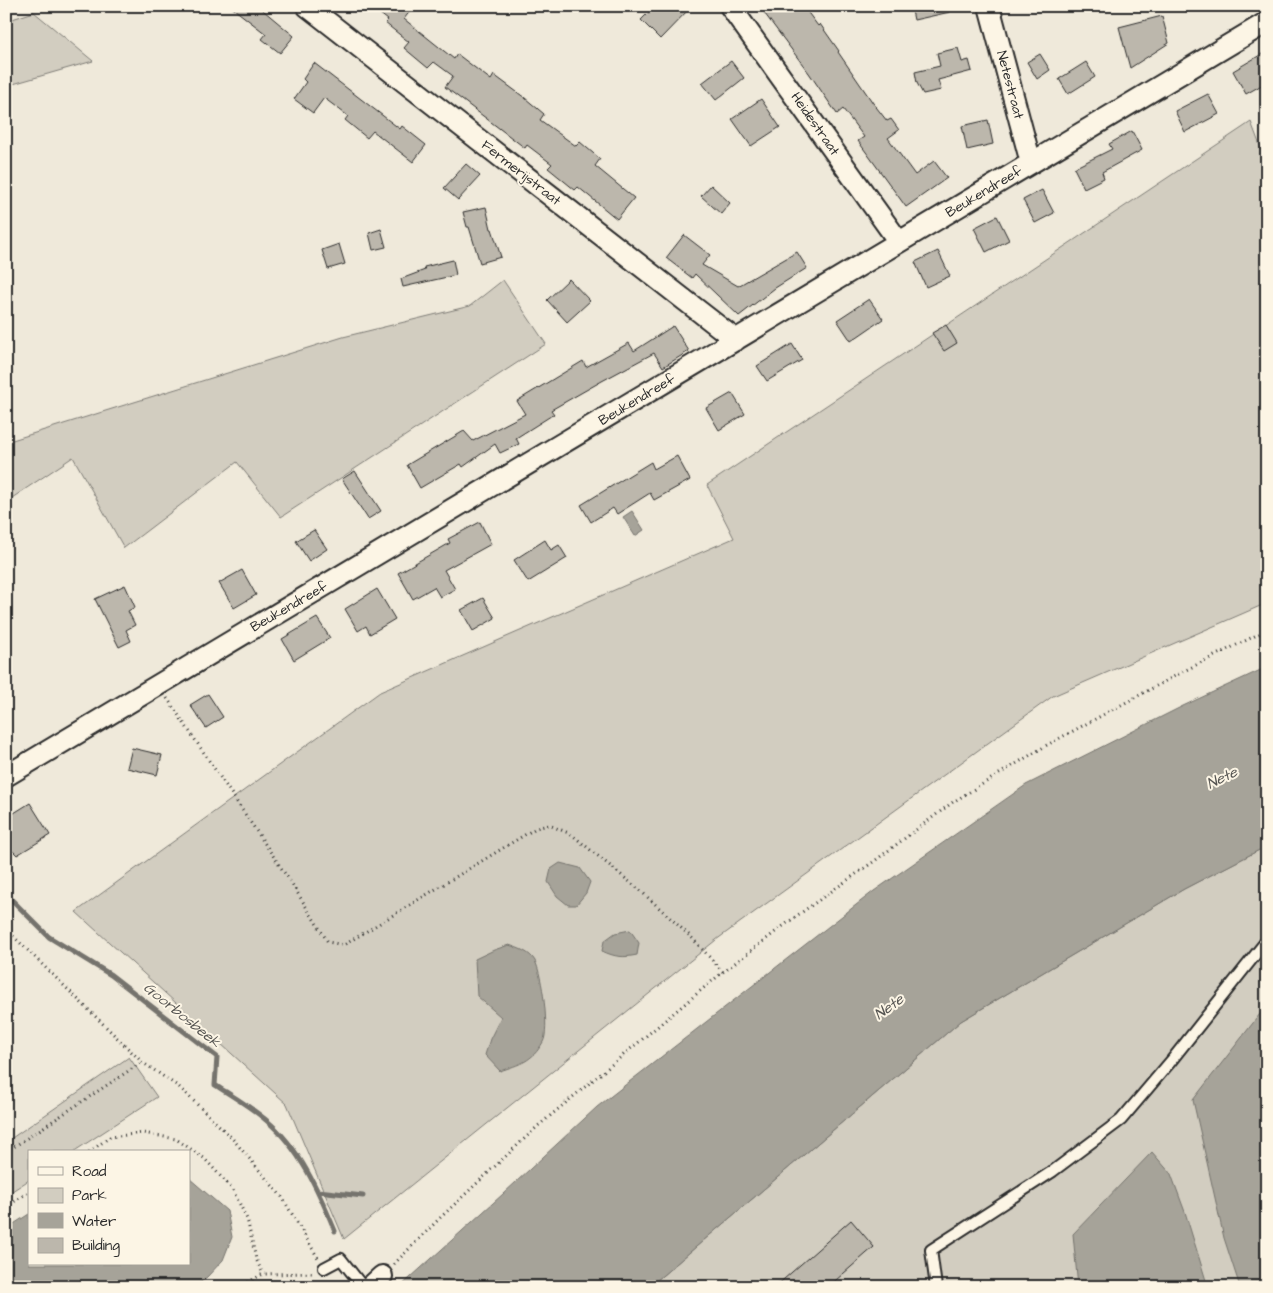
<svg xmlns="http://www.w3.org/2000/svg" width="1273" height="1293" viewBox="0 0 1273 1293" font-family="'Architects Daughter',sans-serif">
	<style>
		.green { fill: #d2cdc0; stroke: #7e7c76 }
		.water { fill: #a6a399; stroke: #75736d }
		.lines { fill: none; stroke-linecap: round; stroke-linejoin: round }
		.stream { stroke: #75736d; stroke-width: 5 }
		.building { fill: #bcb7ac; stroke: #2b2b2b }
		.lane-casing { stroke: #2b2b2b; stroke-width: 14 }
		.street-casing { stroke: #2b2b2b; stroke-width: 24 }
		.path { stroke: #2b2b2b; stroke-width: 3; stroke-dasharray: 1 4; stroke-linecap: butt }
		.lane { stroke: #fcf5e5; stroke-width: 10 }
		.street { stroke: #fcf5e5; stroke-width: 20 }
		.labels { text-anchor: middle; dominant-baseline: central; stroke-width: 4; stroke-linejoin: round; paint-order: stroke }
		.street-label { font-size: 14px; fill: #2b2b2b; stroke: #fcf5e5 }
		.water-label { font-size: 15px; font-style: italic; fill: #565552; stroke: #fcf5e5 }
	</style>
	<rect width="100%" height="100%" fill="#efe9da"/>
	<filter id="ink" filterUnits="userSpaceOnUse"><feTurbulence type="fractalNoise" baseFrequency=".02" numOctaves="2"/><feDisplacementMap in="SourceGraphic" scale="10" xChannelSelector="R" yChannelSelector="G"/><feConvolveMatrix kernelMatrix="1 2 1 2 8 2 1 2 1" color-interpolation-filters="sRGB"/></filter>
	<g filter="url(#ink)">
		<path class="green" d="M 34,12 L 93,61 L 6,86 L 6,21 Z
			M 1251,122 L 1267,164 L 1267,603 L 1053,696 L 716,940 L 344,1239 L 287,1104 L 76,912 L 380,692 L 734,538 L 707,485 Z
			M 503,280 L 546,344 L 281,517 L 237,462 L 124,548 L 73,457 L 6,502 L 6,442 L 343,337 L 470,306 Z
			M 1267,846 L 1267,1287 L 649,1287 L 961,1021 L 1184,889 Z
			M 129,1057 L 157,1097 L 73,1152 L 29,1152 L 29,1180 L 6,1195 L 6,1142 Z"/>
		<path class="water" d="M 632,511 L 644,530 L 635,536 L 623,517 Z
			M 1267,667 L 1267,846 L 1184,889 L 961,1021 L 649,1287 L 400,1287 L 503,1194 L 597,1107 L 874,891 L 1026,785 L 1183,706 Z
			M 560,863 L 580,868 L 590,882 L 586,893 L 576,905 L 568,905 L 557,896 L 548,882 L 551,869 Z
			M 630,930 L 639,943 L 637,955 C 623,958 615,957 602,951 L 604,941 L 615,933 Z
			M 509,945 C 518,948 530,952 535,961 C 542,974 550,1031 543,1042 C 532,1062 520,1064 500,1071 L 485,1055 L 490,1039 L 501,1017 L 477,996 L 475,959 L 494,950 Z
			M 1267,1005 L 1267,1287 L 1240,1287 L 1224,1238 L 1193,1100 Z
			M 1152,1152 L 1171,1174 L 1185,1212 L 1208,1287 L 1078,1287 L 1073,1234 Z
			M 189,1178 L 227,1211 L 232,1237 L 223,1260 L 207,1277 L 195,1287 L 6,1287 L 6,1229 L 29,1214 L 29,1264 L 189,1264 Z"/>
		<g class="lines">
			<path class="stream" d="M 6,894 L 49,937 L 111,975 L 217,1057 L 215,1085 C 232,1096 251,1107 266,1120 C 300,1148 319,1192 335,1231
				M 318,1191 L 363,1196"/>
		</g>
		<path class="building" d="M 230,6 L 258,6 L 294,36 L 280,53 L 262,39 L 266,34 Z
			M 370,6 L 414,6 L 404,19 L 454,59 L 457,54 L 491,80 L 494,75 L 525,98 L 544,114 L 540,120 L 576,146 L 580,142 L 600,159 L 595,166 L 634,198 L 617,219 L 578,187 L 575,190 L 548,168 L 552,164 L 527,145 L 525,148 L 445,87 L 453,76 L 434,62 L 428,68 L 404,48 L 409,42 L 385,23 L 388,20 Z
			M 655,6 L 692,6 L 660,39 L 641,20 Z
			M 759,6 L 803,6 L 818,26 L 820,24 L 839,51 L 838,52 L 873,103 L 887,121 L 891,119 L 899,130 L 888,138 L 915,175 L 934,161 L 947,178 L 906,207 L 858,141 L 864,137 L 843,109 L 837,114 L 809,73 Z
			M 911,6 L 949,6 L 950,12 L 914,20 Z
			M 1162,16 L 1169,43 L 1130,68 L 1119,27 Z
			M 958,48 L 962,62 L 969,60 L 972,71 L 938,80 L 941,90 L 923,94 L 917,83 L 915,72 L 940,66 L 937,53 Z
			M 1267,51 L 1267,82 L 1246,94 L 1233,71 Z
			M 1040,54 L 1050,70 L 1037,79 L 1027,62 Z
			M 731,61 L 744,78 L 716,100 L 702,83 Z
			M 1086,62 L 1095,77 L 1068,94 L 1059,79 Z
			M 314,63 L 400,129 L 402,126 L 426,145 L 413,162 L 373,131 L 367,138 L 345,120 L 348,116 L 324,98 L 313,113 L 294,99 L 306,82 L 303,79 Z
			M 1208,94 L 1219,114 L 1185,132 L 1175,111 Z
			M 761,99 L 780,127 L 751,146 L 732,119 Z
			M 988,120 L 993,144 L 967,150 L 962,126 Z
			M 1132,131 L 1142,150 L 1102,172 L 1104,178 L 1084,188 L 1074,168 L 1112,149 L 1109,144 Z
			M 466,164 L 480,176 L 458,200 L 444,188 Z
			M 711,185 L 730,203 L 721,214 L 701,196 Z
			M 1042,190 L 1054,213 L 1035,223 L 1023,200 Z
			M 486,207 L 491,229 L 492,229 L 501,257 L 480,263 L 469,227 L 467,227 L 463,212 Z
			M 997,216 L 1009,240 L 986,252 L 974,228 Z
			M 381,229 L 386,247 L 373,250 L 369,233 Z
			M 684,235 L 710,255 L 702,265 L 738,286 L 797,252 L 807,268 L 775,288 L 739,316 L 695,274 L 692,278 L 666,258 Z
			M 339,244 L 345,264 L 328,269 L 322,250 Z
			M 938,251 L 950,276 L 926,287 L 915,262 Z
			M 453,260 L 456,275 L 403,287 L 401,279 L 425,270 L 424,267 Z
			M 569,279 L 590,301 L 567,322 L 547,300 Z
			M 869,299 L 883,319 L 851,341 L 837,320 Z
			M 946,325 L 957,343 L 944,351 L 932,333 Z
			M 673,326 L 689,351 L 663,367 L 654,353 L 602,381 L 551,410 L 554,414 L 516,438 L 519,444 L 500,453 L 495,444 L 463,467 L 461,464 L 420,488 L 407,465 L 464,431 L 473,441 L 525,414 L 517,401 L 583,361 L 586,367 L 629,343 L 634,351 Z
			M 792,344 L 802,360 L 767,381 L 757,366 Z
			M 732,393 L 745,414 L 719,430 L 706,408 Z
			M 677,456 L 690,480 L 654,500 L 650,493 L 617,514 L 613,508 L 591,522 L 581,505 L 651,462 L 654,469 Z
			M 355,471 L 381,511 L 368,519 L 342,479 Z
			M 480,522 L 491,544 L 444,570 L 455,589 L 440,597 L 434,587 L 413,599 L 398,573 L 450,543 L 448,539 Z
			M 314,530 L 327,549 L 309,561 L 296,541 Z
			M 545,540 L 551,550 L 559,545 L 567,558 L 528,582 L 514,560 Z
			M 242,570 L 256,595 L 234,608 L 219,583 Z
			M 125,585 L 135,607 L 128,611 L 135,625 L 126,630 L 131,641 L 119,647 L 95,599 Z
			M 377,589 L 395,619 L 370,634 L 366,626 L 358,631 L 345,609 Z
			M 483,598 L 495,618 L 473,631 L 461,610 Z
			M 317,618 L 330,638 L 294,660 L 282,639 Z
			M 208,694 L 223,717 L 206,728 L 190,705 Z
			M 132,748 L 162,755 L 157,775 L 127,768 Z
			M 30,803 L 50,835 L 17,855 L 6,844 L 6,818 Z
			M 851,1220 L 874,1247 L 828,1287 L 775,1287 Z"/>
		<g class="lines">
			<defs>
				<path id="lane" d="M 324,1268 L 341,1259 L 363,1287
					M 936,1287 L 931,1250 L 1053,1171 L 1121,1120 L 1171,1061 L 1267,940"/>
				<path id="street" d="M 307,6 L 736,340
					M 730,6 L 899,242
					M 989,6 L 1031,163
					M 6,776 L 1267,22
					M 370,1287 L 382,1276"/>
			</defs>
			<use href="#lane" class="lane-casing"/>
			<use href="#street" class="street-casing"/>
			<path class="path" d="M 167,698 L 292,884 L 328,942 L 344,945 L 536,828 L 549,825 L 571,834 L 642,892 L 692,938 L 723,972
				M 6,929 L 142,1062 L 179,1087 L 231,1137 L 282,1197 L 318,1258
				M 6,1152 L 142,1062
				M 89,1152 L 110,1137 L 143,1133 L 176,1139 L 204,1158 L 233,1190 L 247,1219 L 256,1259 L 263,1274
				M 6,1207 L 29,1192
				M 394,1264 L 440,1218 L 538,1126 L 723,972 L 795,917 L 876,860 L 953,802 L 1047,745 L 1186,670 L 1267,630
				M 239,1287 L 263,1274 L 313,1273"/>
			<use href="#lane" class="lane"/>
			<use href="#street" class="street"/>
		</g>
	</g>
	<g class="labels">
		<g class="street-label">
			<text transform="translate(1010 85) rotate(75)">Netestraat</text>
			<text transform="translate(815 124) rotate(55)">Heidestraat</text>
			<text transform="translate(521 173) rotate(38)">Fermerijstraat</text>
			<text transform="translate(984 192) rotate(-31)">Beukendreef</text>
			<text transform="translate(637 400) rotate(-31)">Beukendreef</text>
			<text transform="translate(289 607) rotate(-30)">Beukendreef</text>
		</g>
		<g class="water-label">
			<text transform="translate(1222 778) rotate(-26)">Nete</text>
			<text transform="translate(889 1007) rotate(-36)">Nete</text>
			<text transform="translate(182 1015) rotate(39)">Goorbosbeek</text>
		</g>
	</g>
	<rect width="1273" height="1293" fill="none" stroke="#fcf5e5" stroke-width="25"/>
	<rect x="12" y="12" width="1248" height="1268" fill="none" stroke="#2b2b2b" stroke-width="2" filter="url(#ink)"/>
	<rect x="28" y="1150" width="162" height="115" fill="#fcf5e5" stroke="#a8a49b"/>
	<rect x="38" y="1167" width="25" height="8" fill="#fcf5e5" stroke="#a8a49b"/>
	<text x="72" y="1176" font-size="15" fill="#2b2b2b">Road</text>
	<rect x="38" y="1188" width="25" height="15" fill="#d2cdc0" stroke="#a8a49b"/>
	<text x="72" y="1200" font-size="15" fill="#2b2b2b">Park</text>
	<rect x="38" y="1213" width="25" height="15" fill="#a6a399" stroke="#a8a49b"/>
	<text x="72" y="1226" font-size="15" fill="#2b2b2b">Water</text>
	<rect x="38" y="1238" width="25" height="15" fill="#bcb7ac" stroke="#a8a49b"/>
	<text x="72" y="1250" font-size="15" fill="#2b2b2b">Building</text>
</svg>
